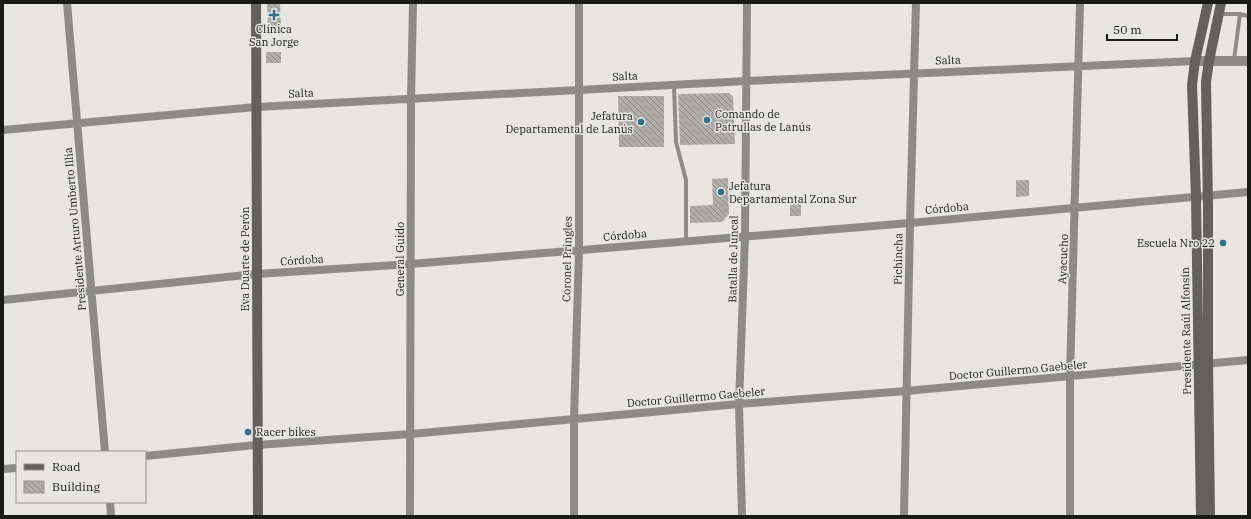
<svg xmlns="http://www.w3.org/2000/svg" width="1251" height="519" viewBox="0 0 1251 519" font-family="'IBM Plex Serif',serif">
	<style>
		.building { fill: url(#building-back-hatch) }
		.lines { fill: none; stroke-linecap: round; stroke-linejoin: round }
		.service { stroke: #8c8b8a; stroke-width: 4 }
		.minor { stroke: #8c8b8a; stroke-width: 8 }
		.tertiary { stroke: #8c8b8a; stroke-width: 10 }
		.secondary { stroke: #62615f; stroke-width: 10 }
		.poi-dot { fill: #337086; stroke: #e7e6e2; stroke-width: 1.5 }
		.labels { text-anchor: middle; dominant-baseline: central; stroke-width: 3; stroke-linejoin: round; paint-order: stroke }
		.poi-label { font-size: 11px; fill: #1a1a19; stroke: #e7e6e2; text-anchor: start }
		.street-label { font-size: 11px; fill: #1a1a19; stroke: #e7e6e2 }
	</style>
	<defs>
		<pattern id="building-back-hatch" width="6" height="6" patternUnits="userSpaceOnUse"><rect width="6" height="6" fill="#afaeaa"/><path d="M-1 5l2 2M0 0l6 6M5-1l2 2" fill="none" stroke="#8e8d8a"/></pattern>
	</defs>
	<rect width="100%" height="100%" fill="#e7e6e2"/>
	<path class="building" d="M 267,3 L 280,3 L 281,27 L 268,27 Z
		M 266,52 L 281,52 L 281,63 L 266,63 Z
		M 729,93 L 733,97 L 735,144 L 680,145 L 678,94 Z
		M 618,96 L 664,96 L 664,147 L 619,147 Z
		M 728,178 L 729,214 L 722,222 L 690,223 L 690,206 L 713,205 L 712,179 Z
		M 1016,180 L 1029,180 L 1029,196 L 1016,197 Z
		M 790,200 L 801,200 L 801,216 L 790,216 Z"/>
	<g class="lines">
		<path class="service" d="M 1219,14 L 1240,14 L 1248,16
			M 1234,60 L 1240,14
			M 674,86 L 676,142 L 686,180 L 686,241"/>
		<path class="minor" d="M 67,3 L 105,452
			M 3,130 L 257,107 L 746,81 L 1195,61
			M 3,300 L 257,274 L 411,264 L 910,223 L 1248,192
			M 145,456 L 257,445 L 411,434 L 739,404 L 906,391 L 1248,360
			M 3,469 L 17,468
			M 110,502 L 111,516
			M 410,516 L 411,99 L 413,3
			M 574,516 L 574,419 L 579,250 L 579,3
			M 742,516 L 739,404 L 745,236 L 747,3
			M 904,516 L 910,223 L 916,3
			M 1070,516 L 1070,377 L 1080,3"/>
		<path class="tertiary" d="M 1195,61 L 1248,61"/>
		<path class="secondary" d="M 256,3 L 258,516
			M 1201,516 L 1196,197 L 1192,85 L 1195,61 L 1208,3
			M 1210,516 L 1208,363 L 1208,207 L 1206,82 L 1209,61 L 1221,3"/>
	</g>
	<g class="poi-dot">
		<path d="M272 9h4v4h4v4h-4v4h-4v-4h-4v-4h4z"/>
		<circle cx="707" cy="120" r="4"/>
		<circle cx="641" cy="122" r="4"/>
		<circle cx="721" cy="192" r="4"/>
		<circle cx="1223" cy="243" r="4"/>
		<circle cx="248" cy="432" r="4"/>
	</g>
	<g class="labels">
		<g class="poi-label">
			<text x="274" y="29" text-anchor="middle">Clínica<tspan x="274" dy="13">San Jorge</tspan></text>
			<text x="715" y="114">Comando de<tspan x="715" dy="13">Patrullas de Lanús</tspan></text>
			<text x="633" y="116" text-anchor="end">Jefatura<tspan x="633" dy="13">Departamental de Lanús</tspan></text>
			<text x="729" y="186">Jefatura<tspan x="729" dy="13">Departamental Zona Sur</tspan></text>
			<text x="1215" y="243" text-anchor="end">Escuela Nro 22</text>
			<text x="256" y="432">Racer bikes</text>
		</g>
		<g class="street-label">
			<text transform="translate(948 60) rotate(-2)">Salta</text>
			<text transform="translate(625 76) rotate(-3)">Salta</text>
			<text transform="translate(301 93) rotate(-3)">Salta</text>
			<text transform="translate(947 208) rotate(-5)">Córdoba</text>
			<text transform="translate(75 229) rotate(-95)">Presidente Arturo Umberto Illia</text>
			<text transform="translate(625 235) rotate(-5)">Córdoba</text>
			<text transform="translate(245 259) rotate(-90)">Eva Duarte de Perón</text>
			<text transform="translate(400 259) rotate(-90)">General Guido</text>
			<text transform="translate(567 259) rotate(-89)">Coronel Pringles</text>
			<text transform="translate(733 259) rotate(-89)">Batalla de Juncal</text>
			<text transform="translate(898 259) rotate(-89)">Pichincha</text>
			<text transform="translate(1063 259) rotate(-88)">Ayacucho</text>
			<text transform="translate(302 260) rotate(-4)">Córdoba</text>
			<text transform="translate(1186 331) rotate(-91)">Presidente Raúl Alfonsín</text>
			<text transform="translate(1018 370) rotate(-5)">Doctor Guillermo Gaebeler</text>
			<text transform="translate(696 397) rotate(-5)">Doctor Guillermo Gaebeler</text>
		</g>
	</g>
	<rect width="1251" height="519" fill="none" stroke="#1a1a19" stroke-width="8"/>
	<rect x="16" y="451" width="130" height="52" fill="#e7e6e2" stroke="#959492"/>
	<rect x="24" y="464" width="20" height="6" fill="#62615f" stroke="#959492"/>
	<text x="52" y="471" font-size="12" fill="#1a1a19">Road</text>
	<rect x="24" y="481" width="20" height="12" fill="url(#building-back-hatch)" stroke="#959492"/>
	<text x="52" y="491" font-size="12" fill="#1a1a19">Building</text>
	<path d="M1107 34v6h70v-6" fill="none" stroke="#1a1a19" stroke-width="2"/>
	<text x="1113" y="34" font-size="12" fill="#1a1a19" stroke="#e7e6e2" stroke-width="3" paint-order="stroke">50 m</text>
</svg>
